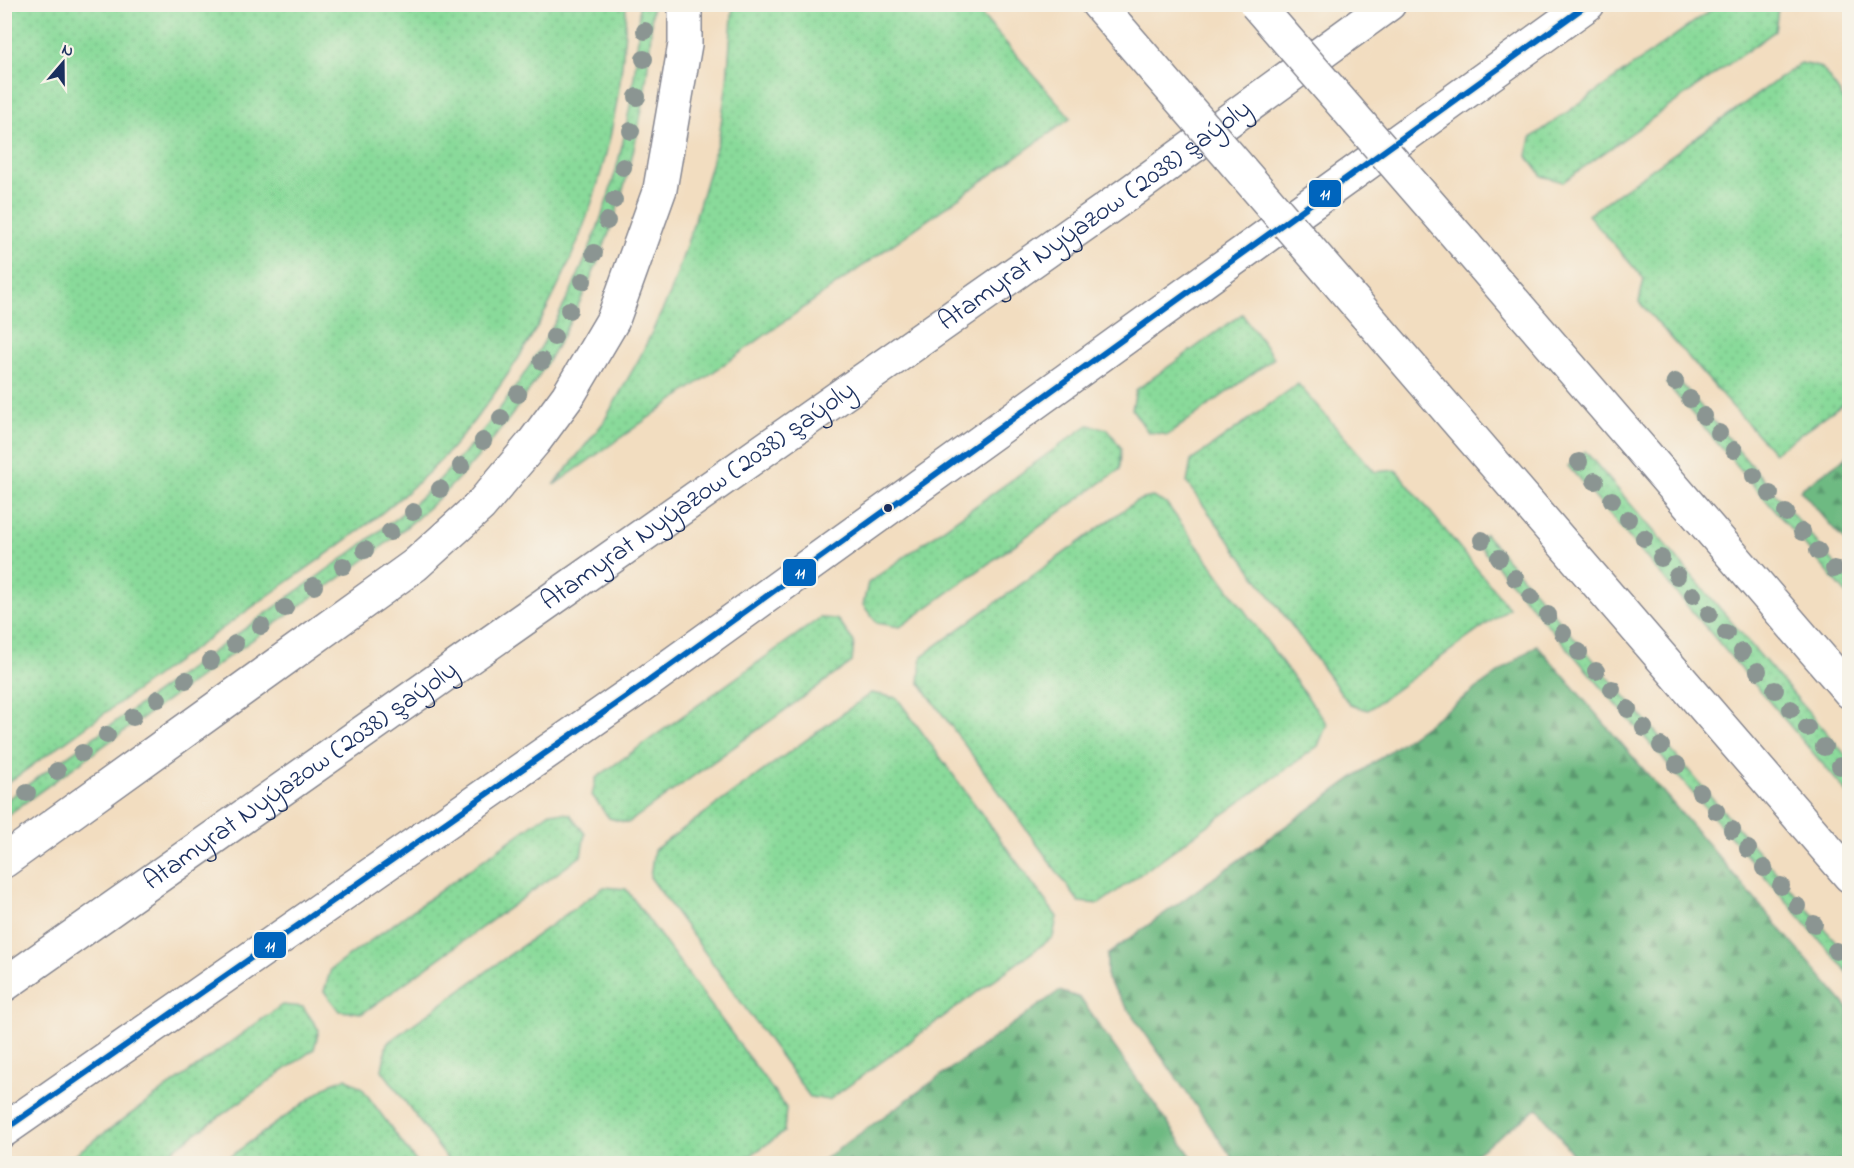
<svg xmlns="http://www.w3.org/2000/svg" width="1854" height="1168" viewBox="0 0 1854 1168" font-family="'Indie Flower',sans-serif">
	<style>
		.grass { fill: url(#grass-dots); stroke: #52847c; stroke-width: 1.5 }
		.forest { fill: url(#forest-firs); stroke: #447470; stroke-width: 1.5 }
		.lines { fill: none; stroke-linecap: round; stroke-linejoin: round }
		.minor-casing { stroke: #86868f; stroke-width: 36 }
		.major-casing { stroke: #86868f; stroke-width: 36 }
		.minor { stroke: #fff; stroke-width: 33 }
		.major { stroke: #fff; stroke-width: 33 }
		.minor-bridge-casing { stroke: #86868f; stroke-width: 36; stroke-linecap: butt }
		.minor-bridge { stroke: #fff; stroke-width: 33 }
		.bus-1-casing { stroke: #f7f3e8; stroke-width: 10 }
		.bus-1 { stroke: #0065bd; stroke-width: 6 }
		.tree { fill: #8b9592 }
		.bus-dot { fill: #1b2f5e; stroke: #f7f3e8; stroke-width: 2 }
		.labels { text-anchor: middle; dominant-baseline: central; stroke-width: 4.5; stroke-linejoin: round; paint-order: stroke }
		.street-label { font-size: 27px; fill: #1b2f5e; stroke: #f7f3e8 }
		.line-badge { stroke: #f7f3e8; stroke-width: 2 }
		.badge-label { font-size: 16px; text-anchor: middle; font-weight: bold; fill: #fff }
	</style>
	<defs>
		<pattern id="grass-dots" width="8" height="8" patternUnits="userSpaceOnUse" patternTransform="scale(1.5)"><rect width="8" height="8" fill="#89da9a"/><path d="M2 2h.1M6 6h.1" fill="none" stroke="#76bb87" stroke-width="1.8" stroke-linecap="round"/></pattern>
		<pattern id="forest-firs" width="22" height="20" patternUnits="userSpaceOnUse" patternTransform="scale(1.5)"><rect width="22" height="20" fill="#6eba82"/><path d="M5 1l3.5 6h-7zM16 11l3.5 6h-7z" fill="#5a986e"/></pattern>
	</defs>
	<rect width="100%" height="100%" fill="#f7f3e8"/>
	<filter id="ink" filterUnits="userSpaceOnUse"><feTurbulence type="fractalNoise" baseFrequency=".0167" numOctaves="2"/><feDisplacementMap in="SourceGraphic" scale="12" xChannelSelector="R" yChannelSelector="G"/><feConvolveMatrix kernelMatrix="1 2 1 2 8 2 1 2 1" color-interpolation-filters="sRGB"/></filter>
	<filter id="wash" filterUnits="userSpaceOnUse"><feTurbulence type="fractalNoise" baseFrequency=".008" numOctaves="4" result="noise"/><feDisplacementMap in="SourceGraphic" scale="24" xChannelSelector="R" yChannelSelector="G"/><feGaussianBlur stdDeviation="1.35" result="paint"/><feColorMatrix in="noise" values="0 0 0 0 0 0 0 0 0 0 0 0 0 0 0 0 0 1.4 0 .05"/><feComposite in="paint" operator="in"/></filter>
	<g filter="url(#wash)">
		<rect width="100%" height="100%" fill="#f2ddc0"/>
		<path class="grass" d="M 5,4 L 626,5 C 623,146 575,283 492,397 C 473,423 452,450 428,473 C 373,525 309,566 248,610 C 167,668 86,727 5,785 Z
			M 639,5 L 652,5 C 648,183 575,361 449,488 C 397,541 332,583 272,626 C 183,689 93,753 5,817 L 5,801 L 360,546 C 387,525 416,504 440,479 C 562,353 637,181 639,5 Z
			M 733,5 L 973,5 L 1071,118 L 554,485 L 603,423 L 640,357 L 671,292 L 695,219 L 719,137 L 727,82 Z
			M 1718,5 L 1775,5 L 1778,8 L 1775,31 L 1563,182 L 1542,176 L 1527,156 L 1531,138 Z
			M 1801,63 L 1822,68 L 1849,107 L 1849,399 L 1774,453 L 1639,302 L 1644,279 L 1588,215 Z
			M 1242,314 L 1274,358 L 1168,435 L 1148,432 L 1132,409 L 1136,390 Z
			M 1675,376 L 1849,580 L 1849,597 L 1666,383 Z
			M 1298,384 L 1375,472 L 1396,470 L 1509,608 L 1368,710 L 1350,705 L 1187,483 L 1191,461 Z
			M 1088,425 L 1108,429 L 1121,448 L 1120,469 L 900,627 L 877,623 L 863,605 L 868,583 Z
			M 1585,451 L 1849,759 L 1849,795 L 1568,466 Z
			M 1152,497 L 1167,504 L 1327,724 L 1318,746 L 1099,904 L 1079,902 L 919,682 L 922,656 L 1136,501 Z
			M 1485,534 L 1849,957 L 1849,974 L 1476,542 Z
			M 820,618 L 837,619 L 854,642 L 852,662 L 628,823 L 609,818 L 592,795 L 596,778 Z
			M 871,693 L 897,698 L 1057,917 L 1053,937 L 829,1100 L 810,1097 L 650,877 L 654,850 Z
			M 550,812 L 570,814 L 585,834 L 581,856 L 363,1013 L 339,1011 L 324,991 L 331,969 Z
			M 604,887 L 626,889 L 786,1108 L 784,1132 L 740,1163 L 450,1163 L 382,1070 L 387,1043 Z
			M 282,1005 L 303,1007 L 319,1030 L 314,1049 L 154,1163 L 63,1163 Z
			M 346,1078 L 362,1088 L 417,1163 L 221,1163 L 332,1083 Z"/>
		<path class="forest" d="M 1849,455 L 1849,546 L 1800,490 Z
			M 1537,645 L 1849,1009 L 1849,1163 L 1579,1163 L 1538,1108 L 1462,1163 L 1236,1163 L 1107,979 L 1107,955 Z
			M 1059,991 L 1080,998 L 1196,1163 L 819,1163 Z"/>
	</g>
	<g filter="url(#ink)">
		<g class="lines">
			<defs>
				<path id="minor" d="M 1098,4 L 1117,26
					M 1465,245 L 1850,692
					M 1366,315 L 1850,876"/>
				<g id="major">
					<path d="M 4,861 L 415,565 L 480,506 L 534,442 L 568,396 L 613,320 L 660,189 L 685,44 L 685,4"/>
					<path id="s1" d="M 4,985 L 1129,193 L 1389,4"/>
					<path d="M 4,1130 L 646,683 L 1588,4"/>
				</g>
			</defs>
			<use href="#minor" class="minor-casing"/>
			<use href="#major" class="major-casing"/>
			<use href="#minor" class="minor"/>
			<use href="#major" class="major"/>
			<defs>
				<path id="minor-bridge" d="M 1256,4 L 1465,245
					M 1117,26 L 1366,315"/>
			</defs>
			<use href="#minor-bridge" class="minor-bridge-casing"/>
			<use href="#minor-bridge" class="minor-bridge"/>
			<defs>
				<path id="bus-1" d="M 4,1130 L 646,683 L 1588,4"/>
			</defs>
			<use href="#bus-1" class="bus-1-casing"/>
			<use href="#bus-1" class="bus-1"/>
		</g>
		<g class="tree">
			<circle cx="645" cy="31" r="9"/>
			<circle cx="644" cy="59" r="9"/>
			<circle cx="637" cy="97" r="9"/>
			<circle cx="631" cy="131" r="9"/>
			<circle cx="623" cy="167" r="9"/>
			<circle cx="614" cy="200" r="9"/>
			<circle cx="607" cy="221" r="9"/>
			<circle cx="594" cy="253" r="9"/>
			<circle cx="583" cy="281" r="9"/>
			<circle cx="569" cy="310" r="9"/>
			<circle cx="554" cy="337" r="9"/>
			<circle cx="542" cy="361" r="9"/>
			<circle cx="1675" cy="382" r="9"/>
			<circle cx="518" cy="394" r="9"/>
			<circle cx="1690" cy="399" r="9"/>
			<circle cx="1704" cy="416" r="9"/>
			<circle cx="501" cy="418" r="9"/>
			<circle cx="1719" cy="433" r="9"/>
			<circle cx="483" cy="441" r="9"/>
			<circle cx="1734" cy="450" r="9"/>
			<circle cx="1579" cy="462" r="9"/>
			<circle cx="461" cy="466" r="9"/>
			<circle cx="1754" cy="476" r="9"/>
			<circle cx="1595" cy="481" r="9"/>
			<circle cx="440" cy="489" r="9"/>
			<circle cx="1770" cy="494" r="9"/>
			<circle cx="1612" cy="500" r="9"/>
			<circle cx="413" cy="512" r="9"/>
			<circle cx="1786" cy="513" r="9"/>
			<circle cx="1628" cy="519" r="9"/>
			<circle cx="390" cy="532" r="9"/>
			<circle cx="1802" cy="532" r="9"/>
			<circle cx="1644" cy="538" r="9"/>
			<circle cx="1482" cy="540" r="9"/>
			<circle cx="365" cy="550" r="9"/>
			<circle cx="1818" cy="551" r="9"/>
			<circle cx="1499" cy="558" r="9"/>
			<circle cx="1661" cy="558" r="9"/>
			<circle cx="343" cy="566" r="9"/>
			<circle cx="1834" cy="569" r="9"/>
			<circle cx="1677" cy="576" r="9"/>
			<circle cx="1515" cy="578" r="9"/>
			<circle cx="314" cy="586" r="9"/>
			<circle cx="1693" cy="595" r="9"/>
			<circle cx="1531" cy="597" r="9"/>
			<circle cx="285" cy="608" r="9"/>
			<circle cx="1709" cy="614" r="9"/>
			<circle cx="1548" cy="615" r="9"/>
			<circle cx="261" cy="626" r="9"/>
			<circle cx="1563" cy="633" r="9"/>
			<circle cx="1726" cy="633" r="9"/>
			<circle cx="235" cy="644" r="9"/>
			<circle cx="1579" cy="652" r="9"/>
			<circle cx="1742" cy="652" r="9"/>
			<circle cx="211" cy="661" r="9"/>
			<circle cx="1596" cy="671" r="9"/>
			<circle cx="1758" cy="671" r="9"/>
			<circle cx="186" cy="680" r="9"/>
			<circle cx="1612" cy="689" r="9"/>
			<circle cx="1775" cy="690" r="9"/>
			<circle cx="158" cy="699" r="9"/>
			<circle cx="1628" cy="709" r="9"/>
			<circle cx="1791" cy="709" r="9"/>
			<circle cx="133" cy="717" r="9"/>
			<circle cx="1644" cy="728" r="9"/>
			<circle cx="1807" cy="728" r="9"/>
			<circle cx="107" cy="735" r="9"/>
			<circle cx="1661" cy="746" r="9"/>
			<circle cx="1824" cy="747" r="9"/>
			<circle cx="82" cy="753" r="9"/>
			<circle cx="1677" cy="765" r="9"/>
			<circle cx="1840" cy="766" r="9"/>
			<circle cx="57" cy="771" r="9"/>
			<circle cx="1700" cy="792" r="9"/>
			<circle cx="27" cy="793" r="9"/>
			<circle cx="1716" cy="811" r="9"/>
			<circle cx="1732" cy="830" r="9"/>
			<circle cx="1748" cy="849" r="9"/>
			<circle cx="1764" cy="868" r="9"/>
			<circle cx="1781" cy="886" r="9"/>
			<circle cx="1797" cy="906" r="9"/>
			<circle cx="1814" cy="924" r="9"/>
			<circle cx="1836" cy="951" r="9"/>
		</g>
	</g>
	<circle class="bus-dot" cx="888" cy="508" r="5"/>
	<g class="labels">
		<g class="street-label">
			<text stroke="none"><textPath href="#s1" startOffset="1335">Atamyrat Nyýazow (2038) şaýoly</textPath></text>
			<text stroke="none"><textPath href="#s1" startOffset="849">Atamyrat Nyýazow (2038) şaýoly</textPath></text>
			<text stroke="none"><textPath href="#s1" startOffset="363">Atamyrat Nyýazow (2038) şaýoly</textPath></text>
		</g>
	</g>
	<g class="line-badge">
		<rect x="1308" y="179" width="34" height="29" rx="6" fill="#0065bd"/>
		<rect x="782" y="558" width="35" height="29" rx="6" fill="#0065bd"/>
		<rect x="253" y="931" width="34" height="28" rx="6" fill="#0065bd"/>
	</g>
	<g class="badge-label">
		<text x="1325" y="199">11</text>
		<text x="800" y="578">11</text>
		<text x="270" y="951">11</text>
	</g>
	<rect width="1854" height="1168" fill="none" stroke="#f7f3e8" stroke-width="24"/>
	<g transform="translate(63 63) rotate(20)" stroke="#f7f3e8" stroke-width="4.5" paint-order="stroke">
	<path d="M0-4.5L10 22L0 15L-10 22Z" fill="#1b2f5e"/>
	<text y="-9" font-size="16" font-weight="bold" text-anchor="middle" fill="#1b2f5e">N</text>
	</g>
</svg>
